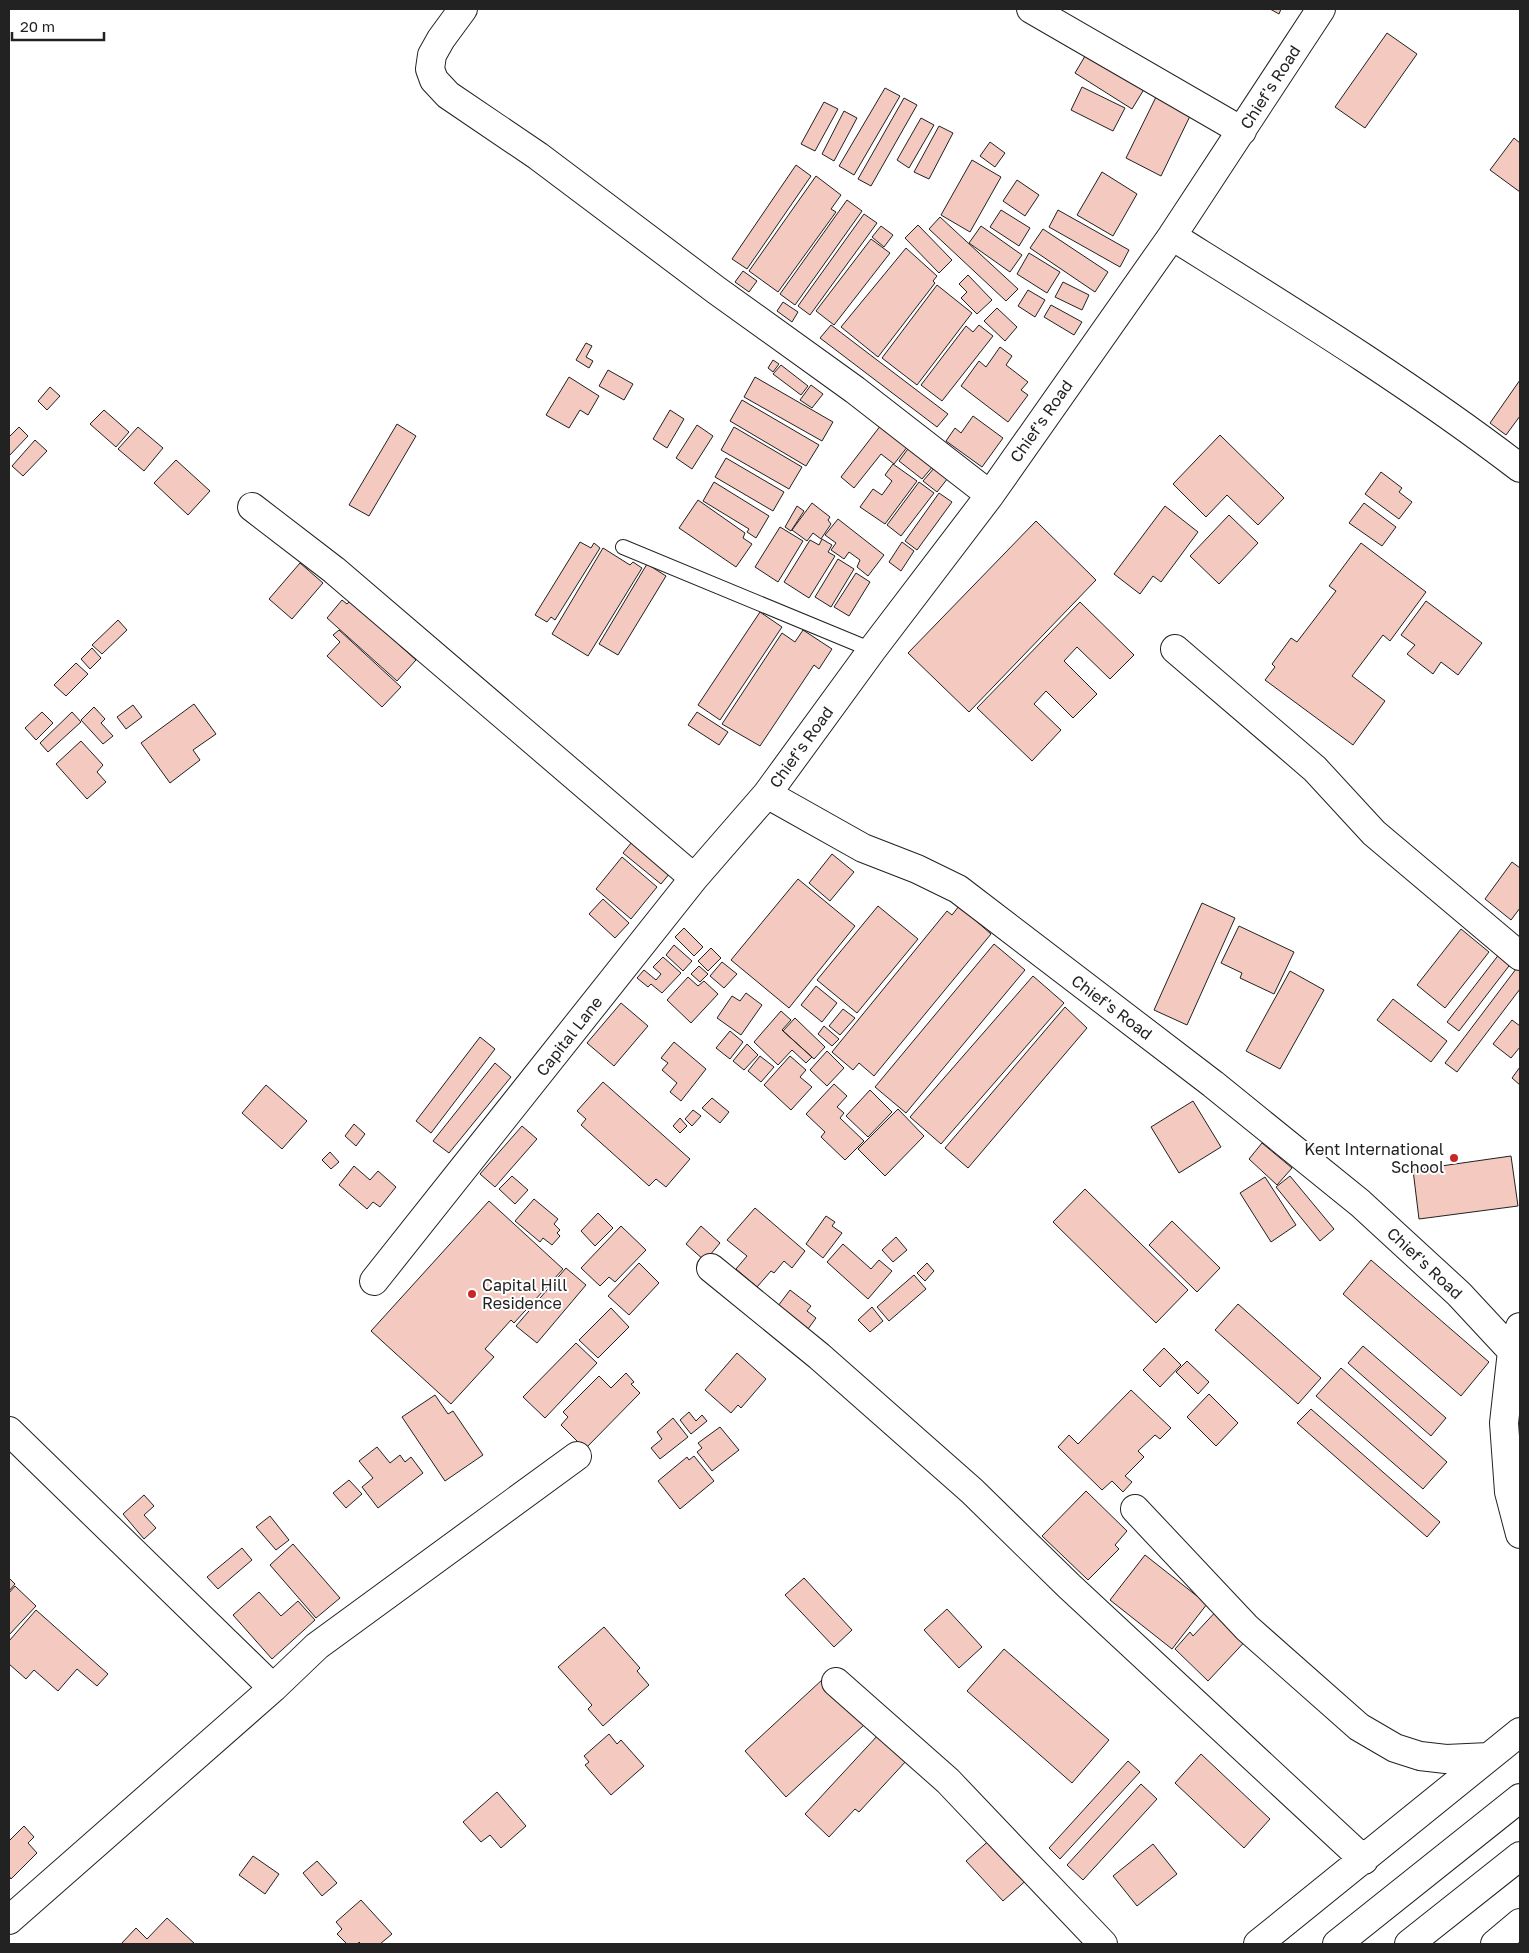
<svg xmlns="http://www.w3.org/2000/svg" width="1529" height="1953" viewBox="0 0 1529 1953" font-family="'Golos Text',sans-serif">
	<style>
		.building { fill: #f3c9c0; stroke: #222 }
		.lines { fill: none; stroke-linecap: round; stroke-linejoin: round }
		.lane-casing { stroke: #222; stroke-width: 16 }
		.street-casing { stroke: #222; stroke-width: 30 }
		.highway-casing { stroke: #222; stroke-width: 30 }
		.lane { stroke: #fff; stroke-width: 14 }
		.street { stroke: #fff; stroke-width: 28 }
		.highway { stroke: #fff; stroke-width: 28 }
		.poi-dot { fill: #c62828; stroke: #fff; stroke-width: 2 }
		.labels { text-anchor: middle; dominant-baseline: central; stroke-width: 4; stroke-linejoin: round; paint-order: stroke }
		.street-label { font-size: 16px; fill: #222; stroke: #fff }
		.poi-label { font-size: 16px; fill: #222; stroke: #fff; text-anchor: end }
	</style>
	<rect width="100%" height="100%" fill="#fff"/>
	<path class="building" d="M 1270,9 L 1281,9 L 1279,14 Z
		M 1387,33 L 1417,54 L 1365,128 L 1335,107 Z
		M 1088,51 L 1146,86 L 1132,109 L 1075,73 Z
		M 1082,87 L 1125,108 L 1113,131 L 1071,110 Z
		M 885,88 L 900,96 L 854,175 L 839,166 Z
		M 1156,97 L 1191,114 L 1161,176 L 1126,158 Z
		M 904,98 L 917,105 L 871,186 L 858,179 Z
		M 824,102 L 838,109 L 815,151 L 801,144 Z
		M 844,111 L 857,118 L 834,161 L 822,154 Z
		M 921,118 L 934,125 L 909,168 L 897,160 Z
		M 939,126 L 953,133 L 929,179 L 914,172 Z
		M 1514,138 L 1520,143 L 1520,192 L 1490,170 Z
		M 990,142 L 1005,153 L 995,167 L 980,156 Z
		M 972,160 L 1001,177 L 970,232 L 941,215 Z
		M 796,165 L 811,176 L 747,269 L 732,259 Z
		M 1102,172 L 1137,194 L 1113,236 L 1077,215 Z
		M 816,176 L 841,195 L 831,209 L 836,212 L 778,292 L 749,271 Z
		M 1017,180 L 1039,195 L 1025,216 L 1003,201 Z
		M 847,200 L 862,211 L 795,305 L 780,294 Z
		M 1001,210 L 1030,228 L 1019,246 L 990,227 Z
		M 1058,210 L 1129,250 L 1120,267 L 1049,227 Z
		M 864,214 L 877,223 L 810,315 L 798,306 Z
		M 940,217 L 1018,289 L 1006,301 L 929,229 Z
		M 918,225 L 952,260 L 939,273 L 905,238 Z
		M 881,226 L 893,235 L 884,247 L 872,237 Z
		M 981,226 L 1022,255 L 1010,272 L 969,243 Z
		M 1043,229 L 1108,272 L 1095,292 L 1030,248 Z
		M 871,239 L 890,253 L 834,325 L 816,311 Z
		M 906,248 L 937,276 L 933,281 L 935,283 L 878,357 L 841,327 Z
		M 1029,253 L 1060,272 L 1047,293 L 1017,274 Z
		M 743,271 L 757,281 L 749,292 L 735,282 Z
		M 968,275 L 992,300 L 977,314 L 961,298 L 967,292 L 959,284 Z
		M 1063,282 L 1089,295 L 1082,310 L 1055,297 Z
		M 937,285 L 972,313 L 917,385 L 882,358 Z
		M 1028,290 L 1045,300 L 1035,317 L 1018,306 Z
		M 783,302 L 798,312 L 792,322 L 777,311 Z
		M 1051,305 L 1082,322 L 1074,335 L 1044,317 Z
		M 997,308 L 1017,327 L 1005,341 L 984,321 Z
		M 831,325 L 948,414 L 937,427 L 820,338 Z
		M 979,325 L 993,336 L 942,401 L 921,385 L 966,326 L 973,332 Z
		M 586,343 L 592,346 L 586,357 L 593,361 L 589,368 L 576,360 Z
		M 1000,347 L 1012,356 L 1006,365 L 1028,382 L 1021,390 L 1028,395 L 1008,422 L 961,386 L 979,361 L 986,367 Z
		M 773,360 L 779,364 L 773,372 L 768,368 Z
		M 781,365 L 808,386 L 801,395 L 773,374 Z
		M 608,370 L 633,384 L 624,400 L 599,386 Z
		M 569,377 L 599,396 L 588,415 L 580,410 L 569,428 L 546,415 Z
		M 755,377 L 833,422 L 822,441 L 744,397 Z
		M 1520,380 L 1520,416 L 1506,435 L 1490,423 Z
		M 811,385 L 823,394 L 812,408 L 800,400 Z
		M 50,387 L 60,396 L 47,410 L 38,401 Z
		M 742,400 L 819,445 L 806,466 L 730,421 Z
		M 104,410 L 129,432 L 116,447 L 90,424 Z
		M 670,410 L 684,419 L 667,448 L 653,439 Z
		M 973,416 L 1003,438 L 982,467 L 946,441 L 955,428 L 961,433 Z
		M 397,424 L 416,436 L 369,516 L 349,505 Z
		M 697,425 L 713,436 L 692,469 L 676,458 Z
		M 881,425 L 908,446 L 894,464 L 881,454 L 854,488 L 841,477 Z
		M 19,427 L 28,436 L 9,456 L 9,437 Z
		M 138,427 L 163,448 L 144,471 L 118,449 Z
		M 734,427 L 802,467 L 789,489 L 721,450 Z
		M 1220,435 L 1284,498 L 1258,525 L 1227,495 L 1206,517 L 1173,484 Z
		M 35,440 L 47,451 L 23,476 L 12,466 Z
		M 910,446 L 934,465 L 922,479 L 899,461 Z
		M 726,458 L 784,492 L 773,511 L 715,477 Z
		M 176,460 L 210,491 L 188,515 L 154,483 Z
		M 893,464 L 917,481 L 885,524 L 860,507 L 873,489 L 882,495 L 892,481 L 885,475 Z
		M 935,467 L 948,478 L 937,492 L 923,481 Z
		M 1381,472 L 1402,488 L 1399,492 L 1412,502 L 1399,519 L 1365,494 Z
		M 714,482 L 769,516 L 756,538 L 747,532 L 749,529 L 703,501 Z
		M 919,482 L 934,493 L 901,536 L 887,525 Z
		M 939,493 L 952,502 L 917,550 L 905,541 Z
		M 698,500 L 745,533 L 743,538 L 752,544 L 736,567 L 679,528 Z
		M 812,503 L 830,517 L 828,520 L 831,524 L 821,539 L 813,533 L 807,541 L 792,530 Z
		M 1364,503 L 1396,527 L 1382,546 L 1349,523 Z
		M 797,506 L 804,511 L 791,531 L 785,527 Z
		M 1165,506 L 1198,532 L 1161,582 L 1153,576 L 1140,594 L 1114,574 Z
		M 1229,515 L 1258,543 L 1219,584 L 1190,556 Z
		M 838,519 L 884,555 L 868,576 L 857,567 L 860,560 L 849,552 L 844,559 L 831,550 L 836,543 L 825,535 Z
		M 1036,521 L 1096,580 L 969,712 L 908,653 Z
		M 780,527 L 803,541 L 778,582 L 755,567 Z
		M 822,539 L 832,545 L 828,552 L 835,556 L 809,598 L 784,582 L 810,540 L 819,545 Z
		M 580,542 L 591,548 L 594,543 L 600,548 L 555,620 L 551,617 L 547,622 L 535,615 Z
		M 902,542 L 914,551 L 901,571 L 889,562 Z
		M 1361,543 L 1426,592 L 1390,641 L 1383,635 L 1352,676 L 1385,701 L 1353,745 L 1265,680 L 1275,667 L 1272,664 L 1291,638 L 1297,642 L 1336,591 L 1329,586 Z
		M 603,548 L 630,565 L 633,562 L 642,568 L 588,656 L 552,634 Z
		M 838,559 L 854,569 L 831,607 L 815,597 Z
		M 300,563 L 323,583 L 292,619 L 269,599 Z
		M 647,564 L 666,576 L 618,655 L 599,644 Z
		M 856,573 L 870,582 L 849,616 L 834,607 Z
		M 342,600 L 347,604 L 350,601 L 416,660 L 397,681 L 327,618 Z
		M 1426,601 L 1482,643 L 1458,675 L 1441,662 L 1433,674 L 1407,654 L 1415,645 L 1401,635 Z
		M 1080,602 L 1134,655 L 1110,679 L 1077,647 L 1064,661 L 1097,694 L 1073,718 L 1046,691 L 1034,704 L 1061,730 L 1032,761 L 977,708 Z
		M 760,612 L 782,627 L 720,720 L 698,705 Z
		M 118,620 L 127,630 L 102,654 L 92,645 Z
		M 339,630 L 401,687 L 382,707 L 327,656 L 340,642 L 333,635 Z
		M 803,630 L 832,649 L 819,669 L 814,665 L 760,746 L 722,724 L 782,633 L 795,642 Z
		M 92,648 L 101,658 L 90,669 L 81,659 Z
		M 76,663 L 88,674 L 66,696 L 54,685 Z
		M 194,704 L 216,734 L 193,750 L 200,760 L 170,783 L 141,743 Z
		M 133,705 L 142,717 L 126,729 L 117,717 Z
		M 94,707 L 105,719 L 101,723 L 113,736 L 103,744 L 81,720 Z
		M 42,712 L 53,723 L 36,740 L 25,728 Z
		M 72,712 L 81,722 L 48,752 L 40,743 Z
		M 697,712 L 728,732 L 719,745 L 688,725 Z
		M 81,741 L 103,765 L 97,772 L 106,782 L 87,799 L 56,764 Z
		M 636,837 L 674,868 L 661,884 L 623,853 Z
		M 832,854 L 854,872 L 830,901 L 809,883 Z
		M 622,857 L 657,887 L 631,919 L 596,889 Z
		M 1512,862 L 1520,868 L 1520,908 L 1511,920 L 1485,899 Z
		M 798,879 L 855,926 L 789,1008 L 731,960 Z
		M 603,899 L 629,923 L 615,938 L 589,914 Z
		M 1202,903 L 1235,918 L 1187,1025 L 1154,1010 Z
		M 878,906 L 918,939 L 857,1013 L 817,980 Z
		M 959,906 L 991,934 L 874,1076 L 859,1063 L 853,1070 L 832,1052 L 947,911 L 952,915 Z
		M 1239,926 L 1294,952 L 1274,994 L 1240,978 L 1242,973 L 1221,963 Z
		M 684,928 L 703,947 L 694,956 L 675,937 Z
		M 1461,929 L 1489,952 L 1445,1008 L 1417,985 Z
		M 994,944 L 1025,970 L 906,1113 L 875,1087 Z
		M 674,945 L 692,961 L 683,971 L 666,955 Z
		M 711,948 L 721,958 L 708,971 L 698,961 Z
		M 1500,953 L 1512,962 L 1459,1031 L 1447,1022 Z
		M 663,957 L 681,973 L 662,993 L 651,984 L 648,987 L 637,978 L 644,970 L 656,980 L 661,974 L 653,967 Z
		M 722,962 L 737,974 L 724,988 L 710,976 Z
		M 1519,965 L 1520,967 L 1520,989 L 1457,1072 L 1445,1063 Z
		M 699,966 L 708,974 L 700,982 L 691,974 Z
		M 1290,971 L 1324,990 L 1280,1069 L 1246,1051 Z
		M 1033,976 L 1064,1003 L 941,1144 L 910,1117 Z
		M 688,977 L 698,986 L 704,981 L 718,994 L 691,1023 L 667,1000 Z
		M 816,986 L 837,1003 L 822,1022 L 801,1005 Z
		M 746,993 L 762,1005 L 741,1035 L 717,1018 L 732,996 L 740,1001 Z
		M 1393,999 L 1447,1041 L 1431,1062 L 1377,1020 Z
		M 621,1003 L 648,1026 L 614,1066 L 587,1043 Z
		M 1065,1007 L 1087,1028 L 968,1168 L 945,1148 Z
		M 843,1009 L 855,1018 L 840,1035 L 829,1026 Z
		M 781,1011 L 791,1020 L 782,1030 L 812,1057 L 806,1063 L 792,1050 L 778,1065 L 754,1042 Z
		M 795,1018 L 825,1047 L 814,1059 L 783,1031 Z
		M 1512,1020 L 1520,1026 L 1520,1047 L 1511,1058 L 1493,1044 Z
		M 824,1026 L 839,1039 L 832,1046 L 818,1034 Z
		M 730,1031 L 743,1042 L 730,1059 L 716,1048 Z
		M 480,1037 L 495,1049 L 431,1133 L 416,1121 Z
		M 674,1042 L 706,1069 L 681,1101 L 670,1092 L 677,1083 L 662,1070 L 668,1063 L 661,1058 Z
		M 747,1044 L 758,1055 L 744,1070 L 733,1061 Z
		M 827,1051 L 844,1068 L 827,1086 L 810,1070 Z
		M 760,1056 L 774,1067 L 761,1082 L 748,1071 Z
		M 790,1056 L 806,1070 L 800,1077 L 812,1087 L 791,1110 L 764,1085 Z
		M 495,1063 L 511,1077 L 449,1153 L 433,1141 Z
		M 1520,1067 L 1520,1085 L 1512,1078 Z
		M 603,1082 L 690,1159 L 666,1187 L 656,1179 L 649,1186 L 581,1125 L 586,1119 L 577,1111 Z
		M 834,1084 L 847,1096 L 837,1107 L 844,1113 L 840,1118 L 864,1141 L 845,1160 L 821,1137 L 825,1132 L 806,1114 Z
		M 266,1085 L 307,1121 L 282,1149 L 242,1113 Z
		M 870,1090 L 892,1112 L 868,1137 L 846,1116 Z
		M 712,1098 L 729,1112 L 720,1123 L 702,1108 Z
		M 1193,1101 L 1221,1147 L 1179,1173 L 1151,1127 Z
		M 898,1109 L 924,1136 L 885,1176 L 858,1149 Z
		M 693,1110 L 701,1116 L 692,1126 L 685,1119 Z
		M 680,1118 L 687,1126 L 680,1133 L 673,1126 Z
		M 354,1124 L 365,1134 L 356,1146 L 345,1136 Z
		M 522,1126 L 537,1139 L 495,1187 L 480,1174 Z
		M 1262,1143 L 1292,1168 L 1277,1185 L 1249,1159 Z
		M 330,1152 L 339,1162 L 331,1169 L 322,1160 Z
		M 1511,1156 L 1518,1206 L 1419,1219 L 1413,1170 Z
		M 354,1166 L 370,1180 L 378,1171 L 396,1187 L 380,1207 L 373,1202 L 367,1209 L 339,1185 Z
		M 512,1176 L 528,1190 L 515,1204 L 499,1189 Z
		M 1290,1176 L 1334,1229 L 1320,1241 L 1276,1187 Z
		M 1265,1177 L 1296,1225 L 1271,1242 L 1240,1193 Z
		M 1085,1189 L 1188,1290 L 1156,1323 L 1053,1222 Z
		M 534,1199 L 558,1219 L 554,1224 L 560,1230 L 557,1233 L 560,1236 L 552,1245 L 543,1238 L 540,1242 L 515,1221 Z
		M 489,1201 L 563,1269 L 514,1323 L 511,1320 L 485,1349 L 494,1357 L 451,1404 L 371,1331 Z
		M 755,1208 L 805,1251 L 792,1268 L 784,1261 L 774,1273 L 771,1271 L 757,1287 L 736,1269 L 747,1256 L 727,1240 Z
		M 598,1213 L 613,1228 L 595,1246 L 581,1231 Z
		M 826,1216 L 835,1222 L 832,1226 L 842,1233 L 823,1258 L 806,1244 Z
		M 1172,1221 L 1220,1268 L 1197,1292 L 1149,1245 Z
		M 621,1226 L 646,1250 L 615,1282 L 609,1277 L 600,1286 L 581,1268 Z
		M 701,1226 L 720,1243 L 705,1261 L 686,1244 Z
		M 896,1237 L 907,1250 L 893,1262 L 882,1250 Z
		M 843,1244 L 871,1269 L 879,1260 L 892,1271 L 868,1299 L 827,1262 Z
		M 1371,1260 L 1489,1362 L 1461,1396 L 1343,1294 Z
		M 639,1263 L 659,1283 L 629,1315 L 608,1296 Z
		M 927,1263 L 934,1271 L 925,1281 L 917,1273 Z
		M 566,1268 L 586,1285 L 537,1343 L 516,1326 Z
		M 914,1275 L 926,1289 L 889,1321 L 877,1307 Z
		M 790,1290 L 811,1306 L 807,1311 L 816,1318 L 808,1329 L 778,1306 Z
		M 1238,1304 L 1321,1378 L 1298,1404 L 1215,1330 Z
		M 872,1307 L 883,1321 L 870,1332 L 858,1320 Z
		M 611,1308 L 629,1327 L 598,1358 L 579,1340 Z
		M 576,1343 L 597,1363 L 545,1418 L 523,1397 Z
		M 1363,1346 L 1446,1418 L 1431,1436 L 1348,1363 Z
		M 1164,1348 L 1181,1365 L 1160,1387 L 1143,1370 Z
		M 737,1353 L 766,1379 L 741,1408 L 738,1405 L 731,1413 L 705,1390 Z
		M 1187,1361 L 1209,1382 L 1198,1394 L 1176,1372 Z
		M 1341,1368 L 1447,1462 L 1423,1489 L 1316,1396 Z
		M 626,1373 L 634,1382 L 631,1384 L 640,1393 L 585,1449 L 561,1425 L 568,1417 L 563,1412 L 599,1376 L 611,1388 Z
		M 1131,1390 L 1171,1428 L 1160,1439 L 1155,1435 L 1138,1451 L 1144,1457 L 1125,1476 L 1132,1482 L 1123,1492 L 1112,1481 L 1102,1490 L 1058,1447 L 1069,1435 L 1078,1444 Z
		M 1209,1394 L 1238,1423 L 1216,1446 L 1187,1417 Z
		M 435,1395 L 448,1414 L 453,1411 L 483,1455 L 445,1481 L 402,1417 Z
		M 1311,1409 L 1440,1522 L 1427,1537 L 1297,1423 Z
		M 689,1412 L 696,1421 L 702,1415 L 707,1421 L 691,1434 L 680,1420 Z
		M 673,1418 L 688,1437 L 660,1459 L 651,1448 L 662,1439 L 657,1432 Z
		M 720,1427 L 739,1450 L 712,1471 L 697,1452 L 702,1448 L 698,1443 Z
		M 377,1447 L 390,1463 L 400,1455 L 405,1462 L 411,1457 L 423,1473 L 378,1508 L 362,1487 L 373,1478 L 359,1461 Z
		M 694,1456 L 714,1481 L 680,1509 L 658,1481 L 687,1457 L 689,1460 Z
		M 349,1480 L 362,1494 L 346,1508 L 333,1493 Z
		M 1086,1491 L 1127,1531 L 1115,1545 L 1119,1549 L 1088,1580 L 1042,1536 Z
		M 144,1495 L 154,1506 L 144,1515 L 156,1528 L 144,1539 L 123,1514 Z
		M 270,1516 L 289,1540 L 276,1550 L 256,1527 Z
		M 293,1544 L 340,1598 L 316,1618 L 270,1565 Z
		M 242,1548 L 252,1560 L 218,1589 L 207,1577 Z
		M 1145,1555 L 1207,1604 L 1172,1649 L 1110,1600 Z
		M 9,1578 L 15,1584 L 9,1591 Z
		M 804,1578 L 852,1630 L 834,1647 L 785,1595 Z
		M 15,1586 L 36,1606 L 9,1635 L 9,1593 Z
		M 259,1592 L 281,1616 L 298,1601 L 315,1620 L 272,1659 L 233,1615 Z
		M 1221,1606 L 1251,1635 L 1208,1681 L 1175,1649 L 1190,1632 L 1193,1636 Z
		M 947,1609 L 982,1647 L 959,1668 L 924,1630 Z
		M 36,1610 L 108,1674 L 97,1686 L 77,1669 L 58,1691 L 34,1670 L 26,1679 L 9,1664 L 9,1641 Z
		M 604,1627 L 640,1668 L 637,1671 L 649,1685 L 603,1726 L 588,1709 L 592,1705 L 558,1667 Z
		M 1004,1649 L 1109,1740 L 1072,1783 L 967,1691 Z
		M 823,1679 L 864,1725 L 786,1797 L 745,1751 Z
		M 609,1734 L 617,1744 L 621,1740 L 644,1766 L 611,1795 L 585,1765 L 589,1762 L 584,1756 Z
		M 879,1734 L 907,1760 L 859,1812 L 855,1809 L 829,1837 L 805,1814 Z
		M 1201,1754 L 1270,1819 L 1244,1848 L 1175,1783 Z
		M 1128,1761 L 1140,1772 L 1060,1859 L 1049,1848 Z
		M 1141,1784 L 1157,1799 L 1083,1880 L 1067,1865 Z
		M 497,1792 L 526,1826 L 501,1848 L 490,1835 L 481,1842 L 463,1822 Z
		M 24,1826 L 34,1837 L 28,1843 L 37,1853 L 11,1879 L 9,1876 L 9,1841 Z
		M 993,1837 L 1030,1877 L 1003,1901 L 966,1861 Z
		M 1153,1844 L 1177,1874 L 1137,1906 L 1113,1876 Z
		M 253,1856 L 279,1874 L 265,1894 L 239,1875 Z
		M 317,1861 L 337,1883 L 322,1896 L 303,1873 Z
		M 361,1900 L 392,1934 L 380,1944 L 361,1944 L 359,1942 L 358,1944 L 347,1944 L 337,1934 L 342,1929 L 336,1922 Z
		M 167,1918 L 195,1944 L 121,1944 L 136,1928 L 147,1939 Z"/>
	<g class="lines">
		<defs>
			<path id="lane" d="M 623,547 L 872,650"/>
			<path id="street" d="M 463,9 L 441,39 L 432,55 L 430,69 L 434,80 L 448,95 L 538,156 L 716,290 L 855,390 L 990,495
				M 1031,9 L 1242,131
				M 1321,9 L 1172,236 L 990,495 L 872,650 L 767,794 L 863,848 L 917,869 L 958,889 L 1213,1084 L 1360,1203 L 1459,1294 L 1512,1351
				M 1172,236 C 1290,310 1409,383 1520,468
				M 252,507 L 334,570 L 694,878
				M 1175,649 L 1315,769 L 1374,833 L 1520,956
				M 711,1268 L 819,1356 L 972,1491 L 1069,1586 L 1364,1860
				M 374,1281 L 694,878 L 767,794
				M 1520,1327 L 1512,1351 L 1504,1423 L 1509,1492 L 1520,1534
				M 9,1431 L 273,1688
				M 1135,1509 L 1247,1628 L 1359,1727 L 1395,1748 L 1420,1756 L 1446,1759 L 1489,1757
				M 836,1682 L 948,1781 L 1103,1944
				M 9,1920 L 273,1688 L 317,1646 L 577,1456
				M 1258,1944 L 1520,1732
				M 1495,1944 L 1520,1923"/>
			<path id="highway" d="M 1337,1944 L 1520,1798
				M 1409,1944 L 1520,1856"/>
		</defs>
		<use href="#lane" class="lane-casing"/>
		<use href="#street" class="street-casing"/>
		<use href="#highway" class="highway-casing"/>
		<use href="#lane" class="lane"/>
		<use href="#street" class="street"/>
		<use href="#highway" class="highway"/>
	</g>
	<g class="poi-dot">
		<circle cx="1454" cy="1158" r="5"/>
		<circle cx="472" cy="1294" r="5"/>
	</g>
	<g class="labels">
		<g class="street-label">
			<text transform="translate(1270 87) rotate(-57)">Chief's Road</text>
			<text transform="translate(1041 421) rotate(-55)">Chief's Road</text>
			<text transform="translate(801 747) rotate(-54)">Chief's Road</text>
			<text transform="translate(1112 1007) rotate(37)">Chief's Road</text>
			<text transform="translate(569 1036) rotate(-52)">Capital Lane</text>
			<text transform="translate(1425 1263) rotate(43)">Chief's Road</text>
		</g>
		<g class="poi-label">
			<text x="1444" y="1149">Kent International<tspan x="1444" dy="18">School</tspan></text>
			<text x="482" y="1285" text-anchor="start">Capital Hill<tspan x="482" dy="18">Residence</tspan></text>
		</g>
	</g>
	<rect width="1529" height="1953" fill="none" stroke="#222222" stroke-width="20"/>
	<path d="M12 32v8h92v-8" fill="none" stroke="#222222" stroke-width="2.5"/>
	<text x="20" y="32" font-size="15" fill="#222222" stroke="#ffffff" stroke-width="4" paint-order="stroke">20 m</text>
</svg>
